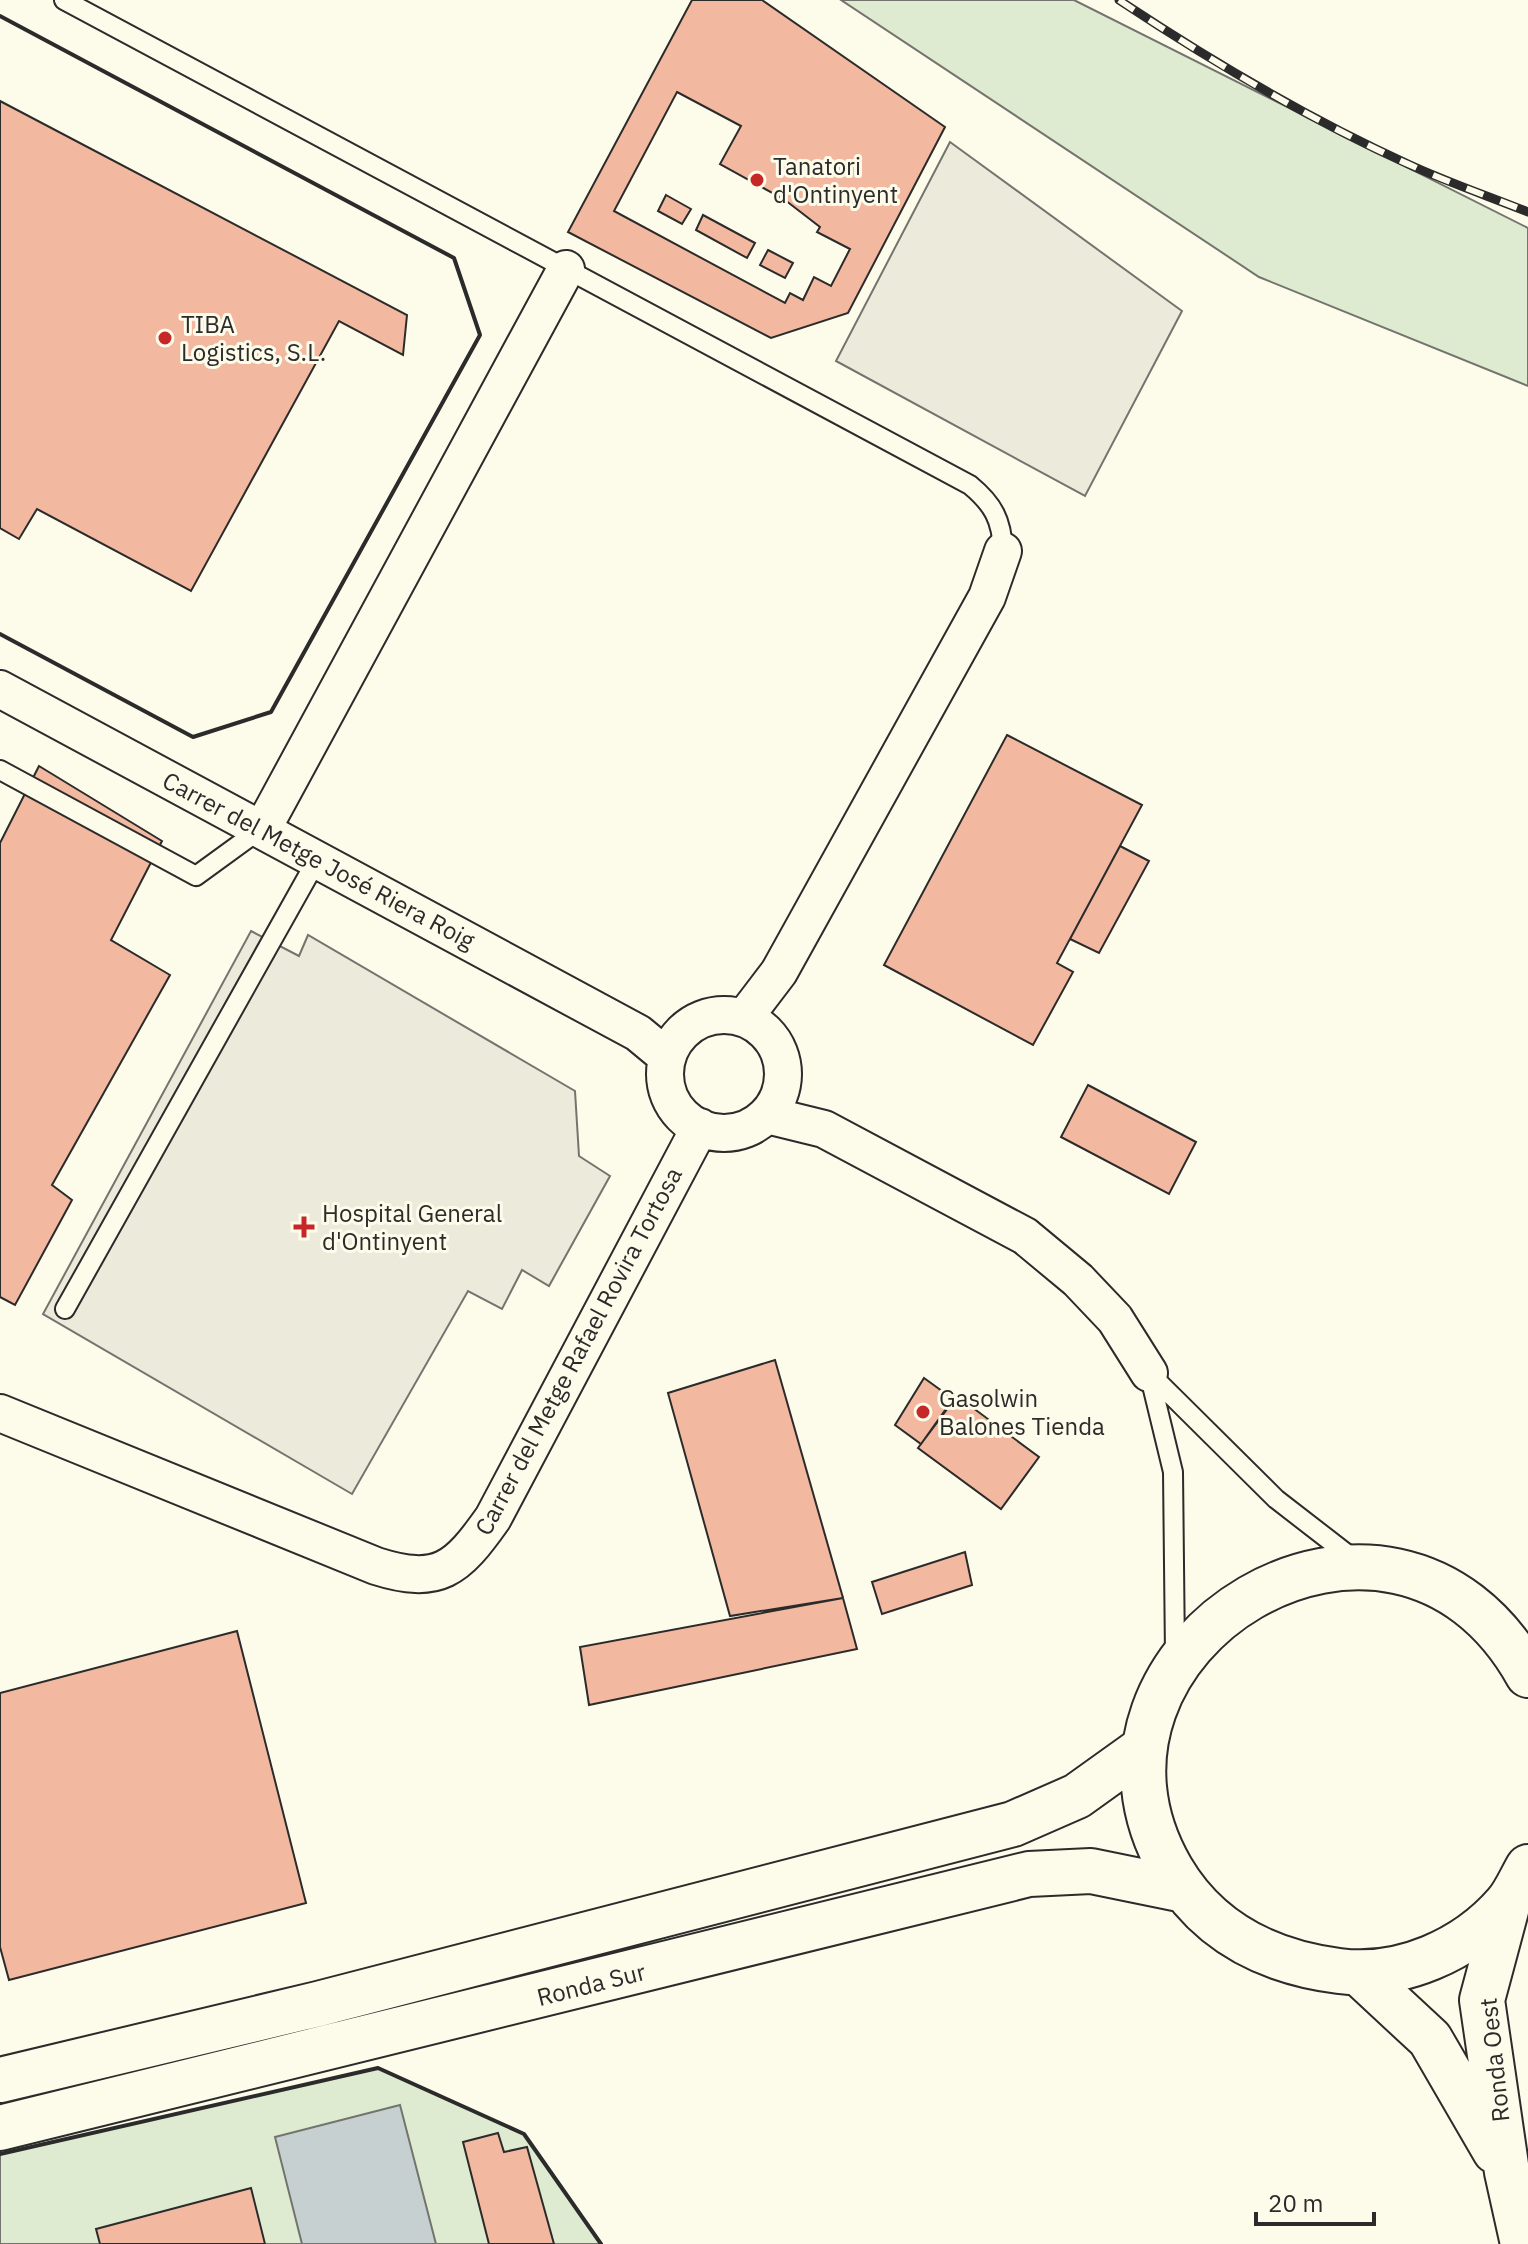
<svg xmlns="http://www.w3.org/2000/svg" width="1528" height="2244" viewBox="0 0 1528 2244" font-family="'IBM Plex Sans',sans-serif">
	<style>
		.green { fill: #deebd1; stroke: #74746e; stroke-width: 2 }
		.parking { fill: #eceadb; stroke: #74746e; stroke-width: 2 }
		.water { fill: #c7d0d0; stroke: #74746e; stroke-width: 2 }
		.building { fill: #f2b8a0; stroke: #2b2b2b; stroke-width: 2; fill-rule: evenodd }
		.lines { fill: none; stroke-linecap: round; stroke-linejoin: round }
		.service-casing { stroke: #2b2b2b; stroke-width: 22 }
		.minor-casing { stroke: #2b2b2b; stroke-width: 40 }
		.secondary-casing { stroke: #2b2b2b; stroke-width: 48 }
		.primary-casing { stroke: #2b2b2b; stroke-width: 48 }
		.service { stroke: #fdfbea; stroke-width: 18 }
		.minor { stroke: #fdfbea; stroke-width: 36 }
		.secondary { stroke: #fdfbea; stroke-width: 44 }
		.primary { stroke: #fdfbea; stroke-width: 44 }
		.rail-casing { stroke: #2b2b2b; stroke-width: 9 }
		.rail { stroke: #fdfbea; stroke-width: 6; stroke-dasharray: 18; stroke-linecap: butt }
		.wall { stroke: #2b2b2b; stroke-width: 4 }
		.poi-dot { fill: #c62828; stroke: #fdfbea; stroke-width: 3 }
		.labels { text-anchor: middle; dominant-baseline: central; stroke-width: 6; stroke-linejoin: round; paint-order: stroke }
		.poi-label { font-size: 24px; fill: #2b2b2b; stroke: #fdfbea; text-anchor: start }
		.street-label { font-size: 24px; fill: #2b2b2b; stroke: #fdfbea }
	</style>
	<rect width="100%" height="100%" fill="#fdfbea"/>
	<path class="green" d="M 841,0 L 1074,0 L 1528,228 L 1528,386 L 1259,277 Z
		M 378,2068 L 524,2134 L 601,2244 L 0,2244 L 0,2154 Z"/>
	<path class="parking" d="M 950,142 L 1182,311 L 1085,496 L 836,361 Z
		M 251,931 L 299,956 L 308,935 L 575,1091 L 579,1156 L 610,1176 L 549,1286 L 522,1270 L 502,1309 L 468,1291 L 352,1494 L 43,1314 Z"/>
	<path class="water" d="M 400,2105 L 436,2244 L 302,2244 L 275,2137 Z"/>
	<path class="building" d="M 692,0 L 762,0 L 945,127 L 848,313 L 771,338 L 568,232 Z
		M 677,92 L 741,126 L 720,164 L 785,200 L 820,227 L 817,232 L 850,249 L 831,286 L 814,277 L 803,300 L 790,293 L 785,303 L 614,211 ZM 666,195 L 691,209 L 682,224 L 658,211 ZM 703,215 L 755,243 L 747,258 L 696,230 ZM 768,250 L 793,263 L 785,278 L 760,265 Z
		M 0,101 L 407,315 L 403,355 L 339,321 L 191,591 L 37,509 L 19,539 L 0,528 Z
		M 1007,735 L 1142,805 L 1057,963 L 1073,972 L 1033,1045 L 884,965 Z
		M 39,766 L 162,841 L 111,940 L 170,975 L 52,1185 L 72,1200 L 15,1305 L 0,1297 L 0,843 Z
		M 1120,846 L 1149,861 L 1099,953 L 1070,939 Z
		M 1088,1085 L 1196,1142 L 1169,1194 L 1061,1137 Z
		M 775,1360 L 843,1598 L 730,1616 L 668,1393 Z
		M 924,1378 L 953,1399 L 921,1444 L 895,1425 Z
		M 957,1396 L 1039,1457 L 1001,1509 L 918,1448 Z
		M 965,1552 L 972,1585 L 882,1614 L 872,1582 Z
		M 843,1598 L 857,1649 L 589,1705 L 580,1647 Z
		M 237,1631 L 306,1903 L 9,1980 L 0,1947 L 0,1693 Z
		M 498,2133 L 504,2152 L 527,2147 L 554,2244 L 489,2244 L 463,2142 Z
		M 251,2188 L 265,2244 L 100,2244 L 96,2229 Z"/>
	<g class="lines">
		<defs>
			<path id="service" d="M 64,0 L 970,485 C 993,504 1002,520 1003,551
				M 0,770 L 196,876 L 262,828
				M 65,1309 L 318,858
				M 1149,1373 L 1173,1472 L 1175,1655
				M 1151,1375 L 1276,1499 L 1360,1564"/>
			<path id="minor" d="M 0,689 L 638,1033 L 667,1057
				M 263,828 L 566,269
				M665 1074a59 59 0 1 1 118 0a59 59 0 1 1-118 0Z
				M 744,1018 L 779,972 L 987,597 L 1003,551
				M 767,1115 L 824,1129 L 1025,1236 L 1078,1280 L 1115,1319 L 1149,1373
				M 0,1413 L 376,1566 C 439,1586 457,1569 493,1518 L 700,1127"/>
			<path id="secondary" d="M 1508,1903 L 1482,2000 L 1507,2172 L 1523,2244
				M 1360,1974 L 1430,2039 L 1495,2151"/>
			<path id="primary" d="M 1528,1675 C 1392,1431 1043,1648 1171,1869 C 1208,1932 1268,1962 1339,1971 C 1401,1979 1466,1950 1506,1904 C 1515,1894 1521,1879 1528,1867
				M 0,2080 L 318,2004 L 1013,1824 L 1077,1796 L 1144,1748
				M 0,2128 L 1029,1874 L 1091,1871 L 1184,1890"/>
		</defs>
		<use href="#service" class="service-casing"/>
		<use href="#minor" class="minor-casing"/>
		<use href="#secondary" class="secondary-casing"/>
		<use href="#primary" class="primary-casing"/>
		<use href="#service" class="service"/>
		<use href="#minor" class="minor"/>
		<use href="#secondary" class="secondary"/>
		<use href="#primary" class="primary"/>
		<defs>
			<path id="rail" d="M 1119,0 C 1211,61 1307,118 1408,164 C 1447,182 1488,196 1528,212"/>
		</defs>
		<use href="#rail" class="rail-casing"/>
		<use href="#rail" class="rail"/>
		<path class="wall" d="M 0,16 L 454,258 L 480,335 L 271,712 L 193,737 L 0,634
			M 0,2154 L 378,2068 L 524,2134 L 601,2244"/>
	</g>
	<g class="poi-dot">
		<circle cx="757" cy="180" r="8"/>
		<circle cx="165" cy="338" r="8"/>
		<path d="M300 1215h8v8h8v8h-8v8h-8v-8h-8v-8h8z"/>
		<circle cx="923" cy="1412" r="8"/>
	</g>
	<g class="labels">
		<g class="poi-label">
			<text x="773" y="166">Tanatori<tspan x="773" dy="28">d'Ontinyent</tspan></text>
			<text x="181" y="324">TIBA<tspan x="181" dy="28">Logistics, S.L.</tspan></text>
			<text x="322" y="1213">Hospital General<tspan x="322" dy="28">d'Ontinyent</tspan></text>
			<text x="939" y="1398">Gasolwin<tspan x="939" dy="28">Balones Tienda</tspan></text>
		</g>
		<g class="street-label">
			<text transform="translate(319 860) rotate(28)">Carrer del Metge José Riera Roig</text>
			<text transform="translate(578 1351) rotate(-62)">Carrer del Metge Rafael Rovira Tortosa</text>
			<text transform="translate(591 1984) rotate(-14)">Ronda Sur</text>
			<text transform="translate(1494 2060) rotate(-96)">Ronda Oest</text>
		</g>
	</g>
	<path d="M1256 2212v12h118v-12" fill="none" stroke="#2b2b2b" stroke-width="4"/>
	<text x="1268" y="2212" font-size="24" fill="#2b2b2b" stroke="#fdfbea" stroke-width="6" paint-order="stroke">20 m</text>
</svg>
